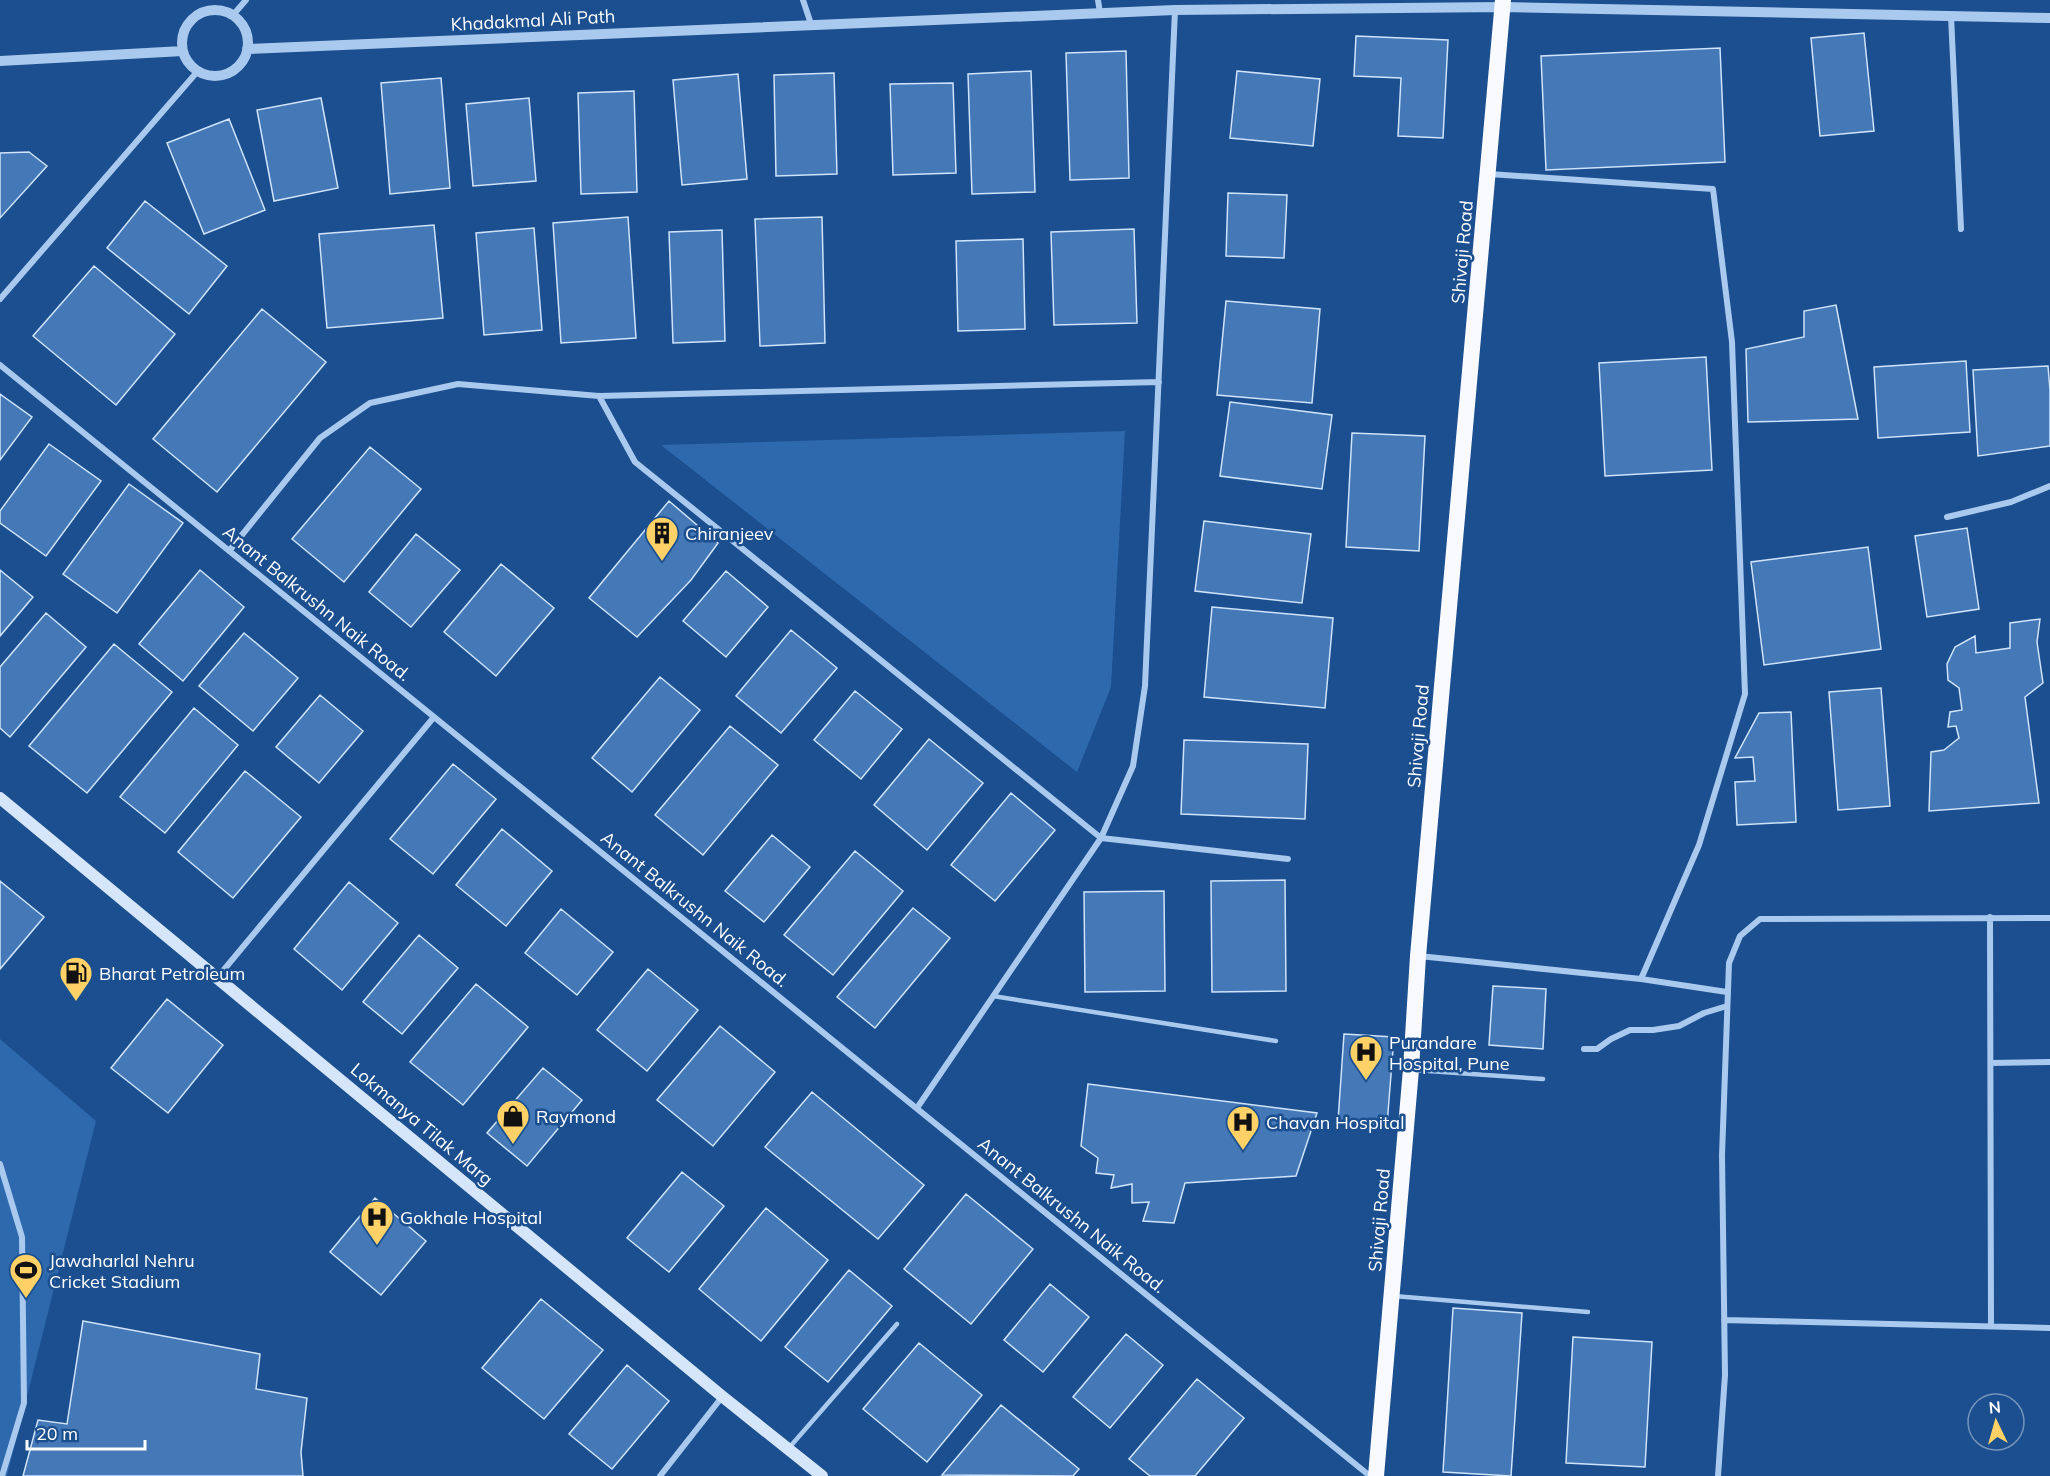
<svg xmlns="http://www.w3.org/2000/svg" width="2050" height="1476" viewBox="0 0 2050 1476" font-family="Mulish,sans-serif">
	<style>
		.green { fill: #2e69ad }
		.building { fill: #4478b7; stroke: #cfe3fa; stroke-width: 1.5 }
		.lines { fill: none; stroke-linecap: round; stroke-linejoin: round }
		.service { stroke: #a9c9ee; stroke-width: 4.5 }
		.minor { stroke: #a9c9ee; stroke-width: 6 }
		.tertiary { stroke: #a9c9ee; stroke-width: 10 }
		.secondary { stroke: #d6e6fa; stroke-width: 12 }
		.trunk { stroke: #f8faff; stroke-width: 16 }
		.labels { text-anchor: middle; dominant-baseline: central; stroke-width: 5; stroke-linejoin: round; paint-order: stroke }
		.street-label { font-size: 18px; fill: #fff; stroke: #1b4f8f }
		.poi-label { font-size: 18px; fill: #fff; stroke: #1b4f8f; text-anchor: start }
	</style>
	<rect width="100%" height="100%" fill="#1b4f8f"/>
	<path class="green" d="M 1125,431 L 1111,687 L 1077,772 L 661,445 Z
		M 0,1039 L 96,1121 L 7,1476 L 0,1476 Z"/>
	<path class="building" d="M 1864,33 L 1874,131 L 1820,136 L 1811,38 Z
		M 1356,36 L 1448,40 L 1443,138 L 1398,136 L 1401,78 L 1354,76 Z
		M 1720,48 L 1725,162 L 1546,170 L 1541,56 Z
		M 1126,51 L 1129,178 L 1070,180 L 1066,53 Z
		M 1031,71 L 1035,192 L 972,194 L 968,74 Z
		M 1237,71 L 1320,79 L 1313,146 L 1230,138 Z
		M 834,73 L 837,174 L 776,176 L 774,75 Z
		M 738,74 L 747,179 L 682,185 L 673,80 Z
		M 441,78 L 450,188 L 390,194 L 381,83 Z
		M 953,83 L 956,173 L 893,175 L 890,84 Z
		M 634,91 L 637,192 L 581,194 L 578,93 Z
		M 321,98 L 338,188 L 274,201 L 257,110 Z
		M 529,98 L 536,181 L 473,186 L 466,104 Z
		M 229,119 L 265,210 L 204,234 L 167,143 Z
		M 29,152 L 47,166 L 0,218 L 0,153 Z
		M 1228,193 L 1287,195 L 1284,258 L 1226,256 Z
		M 145,201 L 227,266 L 189,314 L 107,248 Z
		M 628,217 L 636,338 L 561,343 L 553,223 Z
		M 822,217 L 825,343 L 760,346 L 755,219 Z
		M 434,225 L 443,318 L 327,328 L 319,234 Z
		M 534,228 L 542,330 L 484,335 L 476,233 Z
		M 1134,229 L 1137,323 L 1054,325 L 1051,232 Z
		M 722,230 L 725,341 L 673,343 L 669,232 Z
		M 1023,239 L 1025,329 L 958,331 L 956,241 Z
		M 94,266 L 175,334 L 116,405 L 33,336 Z
		M 1226,301 L 1320,309 L 1312,403 L 1217,395 Z
		M 1836,305 L 1858,419 L 1748,422 L 1746,349 L 1804,337 L 1804,311 Z
		M 262,309 L 326,362 L 217,492 L 153,439 Z
		M 1706,357 L 1712,470 L 1605,476 L 1599,363 Z
		M 1966,361 L 1970,432 L 1878,438 L 1874,367 Z
		M 2048,366 L 2050,390 L 2050,446 L 1978,456 L 1973,370 Z
		M 0,394 L 32,417 L 0,460 Z
		M 1230,402 L 1332,415 L 1322,489 L 1220,476 Z
		M 1352,433 L 1425,436 L 1419,551 L 1346,547 Z
		M 49,444 L 101,481 L 46,556 L 0,523 L 0,511 Z
		M 370,447 L 421,489 L 344,582 L 292,539 Z
		M 129,484 L 183,523 L 117,613 L 63,574 Z
		M 669,501 L 718,543 L 691,580 L 637,637 L 589,598 Z
		M 1204,521 L 1311,534 L 1302,603 L 1195,591 Z
		M 1967,528 L 1979,609 L 1927,617 L 1915,536 Z
		M 416,534 L 460,570 L 411,627 L 369,592 Z
		M 1868,547 L 1881,649 L 1764,665 L 1751,562 Z
		M 501,564 L 554,608 L 496,676 L 444,632 Z
		M 0,570 L 33,597 L 0,636 Z
		M 200,570 L 244,607 L 183,681 L 139,644 Z
		M 726,571 L 768,607 L 726,657 L 683,621 Z
		M 1212,607 L 1333,618 L 1325,708 L 1204,697 Z
		M 46,613 L 86,647 L 10,737 L 0,728 L 0,667 Z
		M 2040,619 L 2037,642 L 2043,683 L 2025,697 L 2039,803 L 1929,811 L 1931,752 L 1944,750 L 1959,738 L 1956,726 L 1948,727 L 1950,712 L 1962,710 L 1959,688 L 1948,680 L 1947,664 L 1955,647 L 1975,636 L 1976,653 L 2010,648 L 2010,623 Z
		M 791,630 L 837,668 L 781,733 L 736,696 Z
		M 244,633 L 298,678 L 253,731 L 199,686 Z
		M 114,644 L 172,692 L 87,793 L 29,746 Z
		M 660,677 L 700,710 L 632,792 L 592,758 Z
		M 1881,688 L 1890,806 L 1838,810 L 1829,692 Z
		M 855,691 L 902,729 L 861,779 L 814,740 Z
		M 320,695 L 363,731 L 319,783 L 276,747 Z
		M 194,708 L 238,745 L 165,833 L 120,797 Z
		M 1791,712 L 1796,822 L 1737,825 L 1735,782 L 1755,781 L 1753,757 L 1735,758 L 1759,713 Z
		M 730,726 L 778,765 L 703,855 L 655,815 Z
		M 929,739 L 983,783 L 927,850 L 874,805 Z
		M 1184,740 L 1308,744 L 1305,819 L 1181,814 Z
		M 453,764 L 496,799 L 433,874 L 390,839 Z
		M 245,771 L 301,817 L 233,898 L 178,852 Z
		M 1011,793 L 1055,830 L 995,901 L 951,865 Z
		M 502,829 L 552,871 L 506,926 L 456,885 Z
		M 772,835 L 810,867 L 764,922 L 725,891 Z
		M 855,851 L 903,891 L 833,975 L 784,935 Z
		M 1285,880 L 1286,991 L 1212,992 L 1211,881 Z
		M 0,881 L 44,917 L 0,969 Z
		M 349,882 L 398,923 L 342,990 L 294,949 Z
		M 1164,891 L 1165,991 L 1085,992 L 1084,892 Z
		M 913,908 L 950,938 L 875,1028 L 837,997 Z
		M 561,909 L 613,952 L 577,995 L 525,953 Z
		M 419,935 L 458,968 L 402,1034 L 363,1002 Z
		M 648,969 L 698,1010 L 647,1071 L 597,1030 Z
		M 476,984 L 528,1027 L 463,1105 L 410,1062 Z
		M 1493,986 L 1546,989 L 1543,1049 L 1489,1045 Z
		M 167,999 L 223,1045 L 168,1113 L 111,1068 Z
		M 720,1026 L 775,1072 L 713,1146 L 657,1100 Z
		M 1344,1034 L 1394,1037 L 1387,1125 L 1338,1121 Z
		M 543,1068 L 582,1100 L 527,1166 L 487,1133 Z
		M 1088,1084 L 1317,1113 L 1296,1176 L 1185,1183 L 1174,1223 L 1143,1221 L 1149,1202 L 1132,1203 L 1132,1184 L 1111,1188 L 1114,1175 L 1096,1173 L 1098,1158 L 1081,1146 Z
		M 812,1092 L 924,1185 L 878,1239 L 765,1147 Z
		M 682,1172 L 724,1206 L 669,1272 L 627,1238 Z
		M 966,1194 L 1033,1249 L 971,1324 L 904,1269 Z
		M 375,1198 L 426,1241 L 381,1295 L 330,1252 Z
		M 766,1208 L 828,1260 L 761,1341 L 699,1289 Z
		M 849,1270 L 892,1306 L 828,1382 L 785,1347 Z
		M 1050,1284 L 1089,1317 L 1043,1372 L 1004,1340 Z
		M 541,1299 L 603,1350 L 544,1419 L 482,1368 Z
		M 1453,1308 L 1522,1313 L 1511,1476 L 1443,1472 Z
		M 83,1321 L 260,1354 L 256,1389 L 307,1398 L 301,1452 L 303,1476 L 23,1476 L 38,1420 L 67,1424 Z
		M 1126,1334 L 1163,1365 L 1110,1428 L 1073,1397 Z
		M 1573,1337 L 1652,1342 L 1645,1467 L 1566,1463 Z
		M 919,1343 L 982,1395 L 927,1462 L 863,1409 Z
		M 627,1365 L 669,1401 L 612,1469 L 569,1434 Z
		M 1197,1379 L 1244,1418 L 1195,1476 L 1150,1476 L 1129,1459 Z
		M 1001,1405 L 1079,1469 L 1073,1476 L 942,1475 Z"/>
	<g class="lines">
		<path class="service" d="M 993,996 L 1276,1041
			M 1414,1070 L 1543,1079
			M 1394,1296 L 1588,1312
			M 788,1449 L 897,1324"/>
		<path class="minor" d="M 803,0 L 811,24
			M 1098,0 L 1100,13
			M 233,15 L 246,0
			M 1951,16 L 1961,229
			M 1489,174 L 1713,189 L 1732,342 L 1745,694 L 1699,845 L 1641,979
			M 0,299 L 197,72
			M 0,365 L 1370,1476
			M 599,396 L 635,462 L 1101,838 L 1288,859
			M 1947,517 L 2011,502 L 2050,486
			M 229,551 L 320,438 L 370,403 L 458,384 L 599,396 L 1159,382
			M 1990,917 L 1991,1326
			M 1419,956 L 1641,979 L 1727,992
			M 217,978 L 434,717
			M 1584,1049 L 1597,1049 L 1611,1039 L 1630,1030 L 1653,1030 L 1679,1026 L 1704,1013 L 1727,1006
			M 1991,1063 L 2050,1062
			M 917,1108 L 1101,838 L 1133,766 L 1145,686 L 1175,10
			M 0,1164 L 22,1237 L 24,1403 L 2,1476
			M 1724,1320 L 2050,1328
			M 660,1476 L 722,1397
			M 1718,1476 L 1725,1375 L 1722,1155 L 1729,963 L 1740,936 L 1760,919 L 2050,918"/>
		<path class="tertiary" d="M182 43a33 33 0 1 1 66 0a33 33 0 1 1-66 0Z
			M 247,49 L 1175,10 L 1503,7 L 2050,18
			M 0,61 L 183,51"/>
		<path class="secondary" d="M 0,798 L 723,1397 L 822,1476"/>
		<path class="trunk" d="M 1376,1476 L 1411,1069 L 1418,956 L 1503,0"/>
	</g>
	<defs>
		<symbol id="building-pin" viewBox="-11 -11 22 30"><path d="M0 17L-7.5 6A9.5 9.5 0 1 1 7.5 6Z" fill="#ffd166" stroke="#1b4f8f"/><path d="M-4-6H4V6H1V3H-1V6H-4ZM-2.5-4.3h1.7v1.8h-1.7ZM.8-4.3h1.7v1.8H.8ZM-2.5-1h1.7V.8h-1.7ZM.8-1h1.7V.8H.8Z" fill="#111"/></symbol>
		<symbol id="fuel-pin" viewBox="-11 -11 22 30"><path d="M0 17L-7.5 6A9.5 9.5 0 1 1 7.5 6Z" fill="#ffd166" stroke="#1b4f8f"/><path d="M-5.5-6h7V0h2V4h1.3V-2.5L3-4.5l.8-.8L6-3V5H2.5V1h-1V6h-7ZM-4.2-4.7v3.2H.2V-4.7Z" fill="#111"/></symbol>
		<symbol id="hospital-pin" viewBox="-11 -11 22 30"><path d="M0 17L-7.5 6A9.5 9.5 0 1 1 7.5 6Z" fill="#ffd166" stroke="#1b4f8f"/><path d="M-5-5h3v3.5h4V-5h3V5h-3V1.5h-4V5h-3Z" fill="#111"/></symbol>
		<symbol id="shop-pin" viewBox="-11 -11 22 30"><path d="M0 17L-7.5 6A9.5 9.5 0 1 1 7.5 6Z" fill="#ffd166" stroke="#1b4f8f"/><path d="M-5-2.5h2.3a2.7 3.5 0 0 1 5.4 0H5L5.5 6h-11ZM-1.5-2.5h3a1.5 2.3 0 0 0-3 0Z" fill="#111"/></symbol>
		<symbol id="stadium-pin" viewBox="-11 -11 22 30"><path d="M0 17L-7.5 6A9.5 9.5 0 1 1 7.5 6Z" fill="#ffd166" stroke="#1b4f8f"/><path d="M0-5a6.5 5 0 1 0 0 10a6.5 5 0 1 0 0-10ZM-3.5-1.8h7v3.6h-7Z" fill="#111"/></symbol>
	</defs>
	<g fill-rule="evenodd">
		<use href="#building-pin" x="643" y="514" width="38" height="52"/>
		<use href="#fuel-pin" x="57" y="954" width="38" height="52"/>
		<use href="#hospital-pin" x="1347" y="1033" width="38" height="52"/>
		<use href="#shop-pin" x="494" y="1097" width="38" height="52"/>
		<use href="#hospital-pin" x="1224" y="1103" width="38" height="52"/>
		<use href="#hospital-pin" x="358" y="1198" width="38" height="52"/>
		<use href="#stadium-pin" x="7" y="1251" width="38" height="52"/>
	</g>
	<g class="labels">
		<g class="street-label">
			<text transform="translate(533 20) rotate(-3)">Khadakmal Ali Path</text>
			<text transform="translate(1462 252) rotate(-85)">Shivaji Road</text>
			<text transform="translate(317 603) rotate(39)">Anant Balkrushn Naik Road.</text>
			<text transform="translate(1418 736) rotate(-85)">Shivaji Road</text>
			<text transform="translate(695 909) rotate(39)">Anant Balkrushn Naik Road.</text>
			<text transform="translate(422 1124) rotate(40)">Lokmanya Tilak Marg</text>
			<text transform="translate(1072 1215) rotate(39)">Anant Balkrushn Naik Road.</text>
			<text transform="translate(1379 1220) rotate(-85)">Shivaji Road</text>
		</g>
		<g class="poi-label">
			<text x="685" y="533">Chiranjeev</text>
			<text x="99" y="973">Bharat Petroleum</text>
			<text x="1389" y="1042">Purandare<tspan x="1389" dy="21">Hospital, Pune</tspan></text>
			<text x="536" y="1116">Raymond</text>
			<text x="1266" y="1122">Chavan Hospital</text>
			<text x="400" y="1217">Gokhale Hospital</text>
			<text x="49" y="1260">Jawaharlal Nehru<tspan x="49" dy="21">Cricket Stadium</tspan></text>
		</g>
	</g>
	<g transform="translate(1996 1422) rotate(355)"><circle r="28" fill="#1b4f8f" stroke="#7695bc" stroke-width="1.5"/>
	<path d="M0-4.5L10 22L0 15L-10 22Z" fill="#ffd166"/>
	<text y="-9" font-size="16" font-weight="bold" text-anchor="middle" fill="#ffffff">N</text>
	</g>
	<path d="M27 1440v9h118v-9" fill="none" stroke="#ffffff" stroke-width="3"/>
	<text x="36" y="1440" font-size="18" fill="#ffffff" stroke="#1b4f8f" stroke-width="4.5" paint-order="stroke">20 m</text>
</svg>
